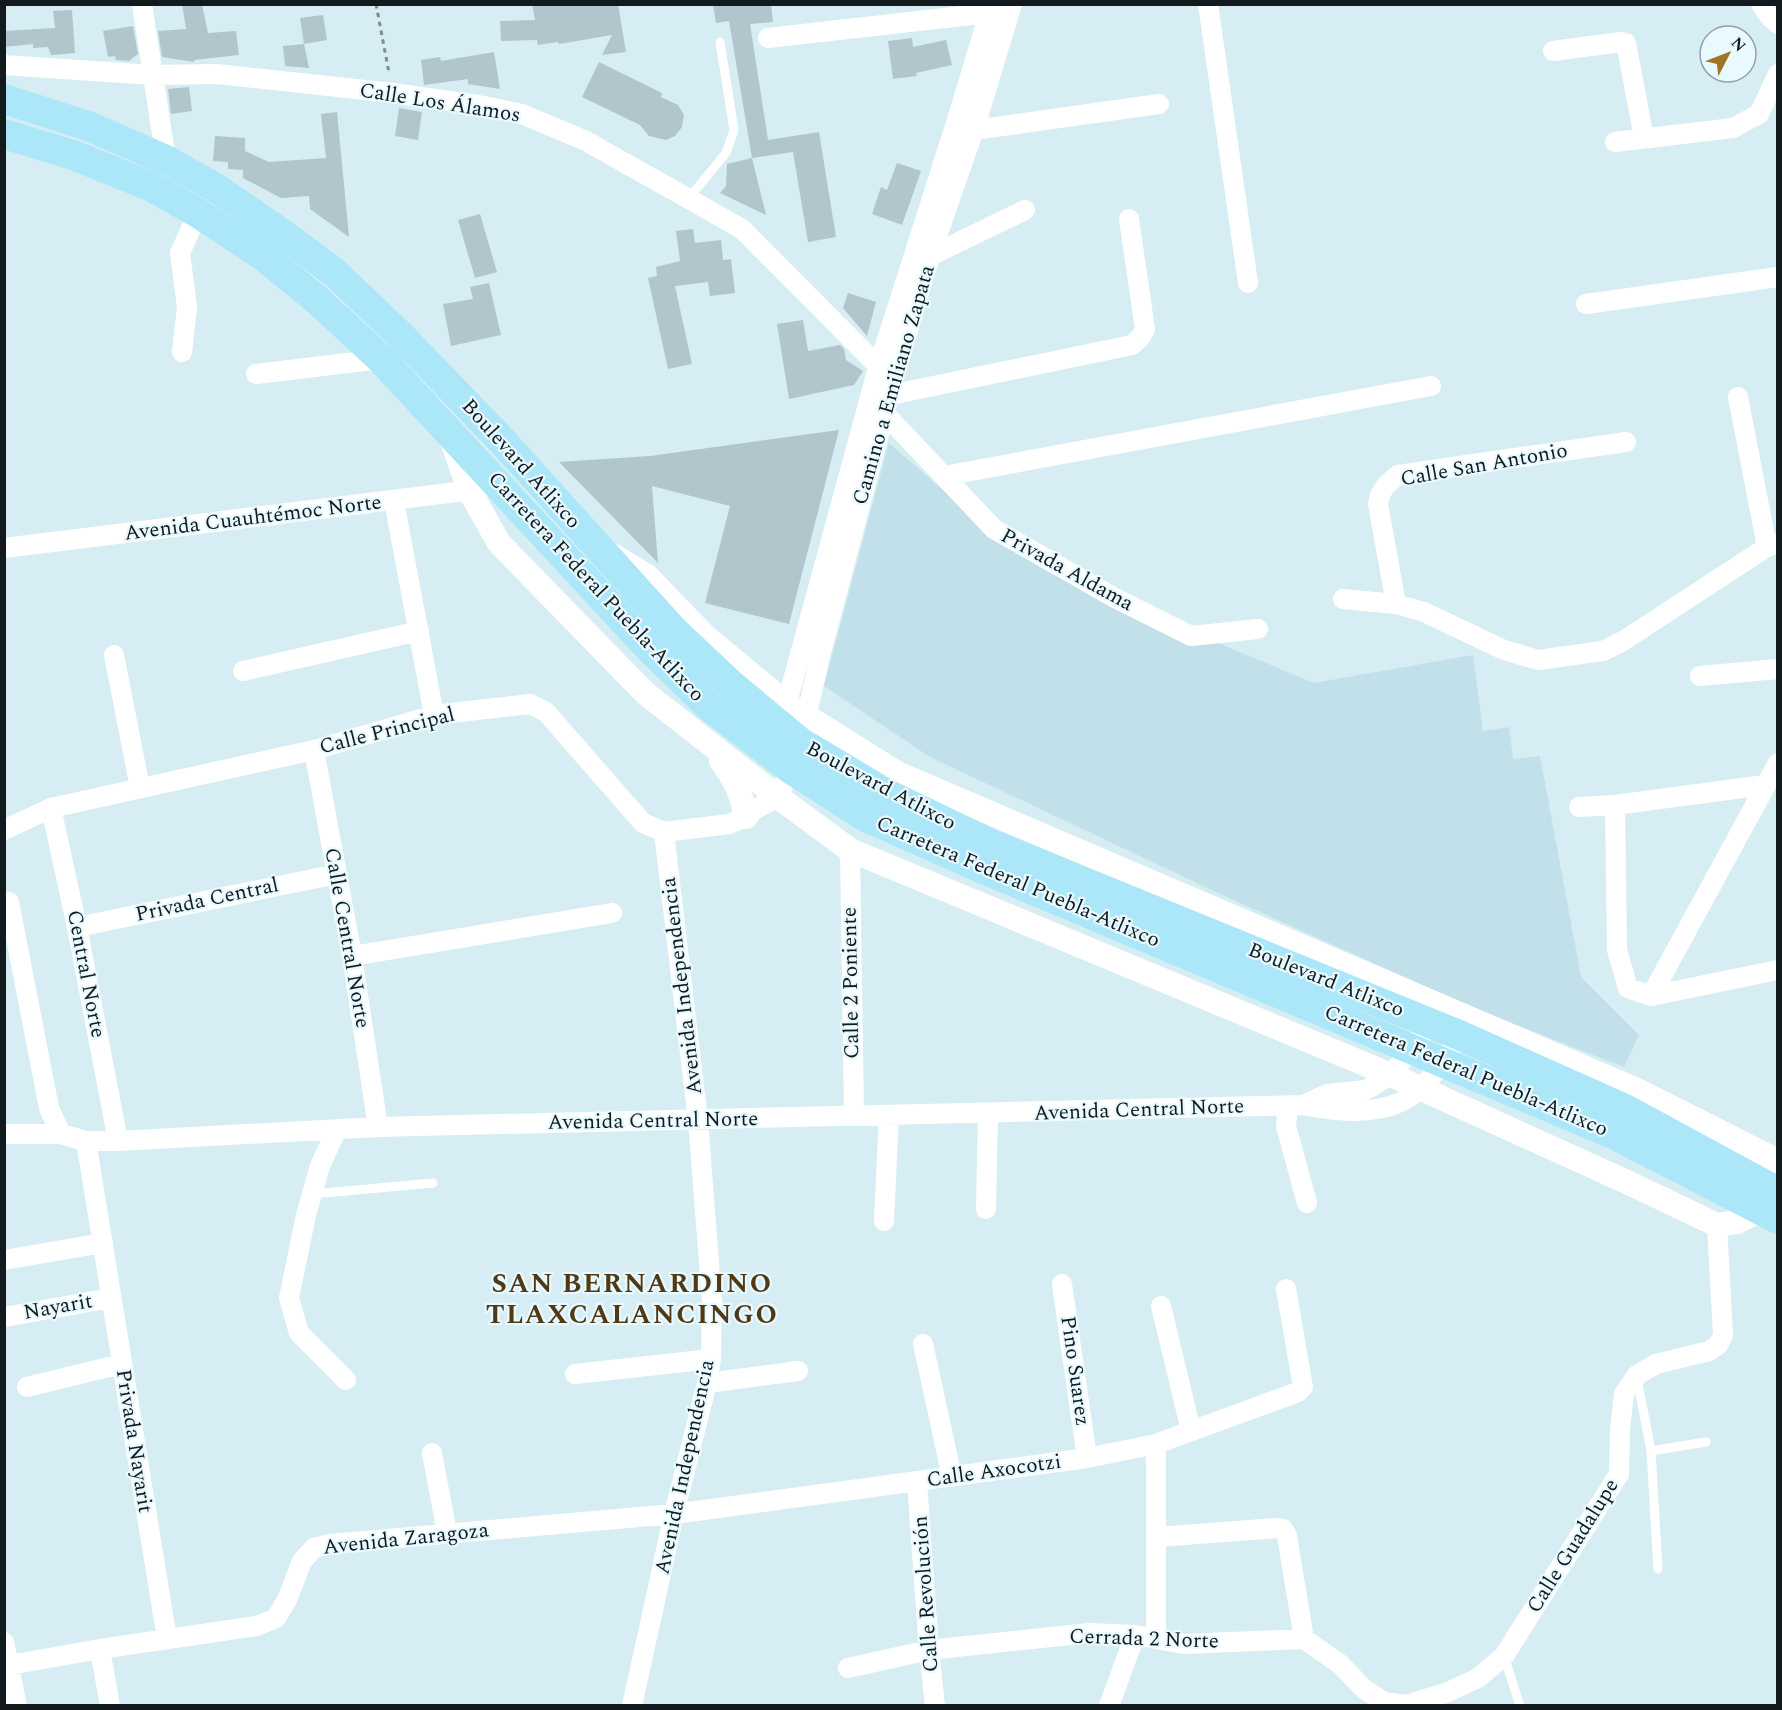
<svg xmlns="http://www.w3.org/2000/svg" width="1782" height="1710" viewBox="0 0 1782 1710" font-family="Spectral,serif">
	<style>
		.built { fill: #c1e0e9 }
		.building { fill: #b0c5cc }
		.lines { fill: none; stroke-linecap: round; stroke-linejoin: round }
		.path { stroke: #7d8c91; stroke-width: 3; stroke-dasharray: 4.5 4.5; stroke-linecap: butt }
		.service { stroke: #fff; stroke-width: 9 }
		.minor { stroke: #fff; stroke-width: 20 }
		.tertiary { stroke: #fff; stroke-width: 24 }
		.primary { stroke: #abe7f8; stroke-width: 30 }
		.labels { text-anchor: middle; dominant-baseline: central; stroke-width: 4.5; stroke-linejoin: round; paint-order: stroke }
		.street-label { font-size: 21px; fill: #121a1d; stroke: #e8faff }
		.district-label { font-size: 27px; font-weight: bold; letter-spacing: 1.5px; fill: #4f3a15; stroke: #e8faff }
	</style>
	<rect width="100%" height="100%" fill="#d7edf4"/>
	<path class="built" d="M 889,443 L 960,505 L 1206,638 L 1314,683 L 1473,655 L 1483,731 L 1509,727 L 1513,759 L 1540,756 L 1581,977 L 1639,1035 L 1624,1067 L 1476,1009 L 1218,893 L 930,757 L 824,686 Z"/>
	<path class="building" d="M 182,4 L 202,4 L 208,33 L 236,31 L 239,55 L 194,60 L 194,62 L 162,57 L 158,31 L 186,29 Z
		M 532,4 L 618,4 L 626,52 L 602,55 L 612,35 L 559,44 L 558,42 L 538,45 L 537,40 L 501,41 L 500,21 L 535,20 Z
		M 713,4 L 771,4 L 773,22 L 750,24 L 768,140 L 819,132 L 836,237 L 808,242 L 793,152 L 752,158 L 729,21 L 716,23 Z
		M 72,10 L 75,53 L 51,55 L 48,47 L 33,48 L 33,44 L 4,47 L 4,31 L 55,28 L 53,11 Z
		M 323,15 L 327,40 L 304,44 L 300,18 Z
		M 133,26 L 138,54 L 129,61 L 116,60 L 115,56 L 108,57 L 103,31 Z
		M 912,38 L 913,47 L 946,40 L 952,65 L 916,73 L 917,76 L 893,79 L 888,41 Z
		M 304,44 L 309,68 L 285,66 L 283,46 Z
		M 494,52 L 500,89 L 468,84 L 468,79 L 424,85 L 421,60 L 440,57 L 441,61 Z
		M 599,62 L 662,93 L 661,97 L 678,105 L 684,115 L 682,127 L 675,136 L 666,140 L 649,136 L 640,125 L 582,97 Z
		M 189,87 L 192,111 L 171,114 L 168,89 Z
		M 399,108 L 422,112 L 418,140 L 395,136 Z
		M 337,112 L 349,237 L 310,209 L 309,196 L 281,198 L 243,178 L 243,170 L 228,169 L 228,162 L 213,161 L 215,136 L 245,138 L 245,151 L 269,162 L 326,158 L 321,114 Z
		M 752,158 L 766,215 L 720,193 L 726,186 L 727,164 Z
		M 897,163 L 921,171 L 902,225 L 872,214 L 881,187 L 887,190 Z
		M 480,214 L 497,272 L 475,278 L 458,220 Z
		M 693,229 L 695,243 L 721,240 L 723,260 L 731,259 L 735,293 L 710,296 L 708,282 L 675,286 L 692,364 L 668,369 L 648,278 L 657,276 L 656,267 L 680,261 L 676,231 Z
		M 489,283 L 501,335 L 451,346 L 443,304 L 473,299 L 470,287 Z
		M 848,293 L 876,302 L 867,336 L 843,308 Z
		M 803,320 L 808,351 L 840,345 L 844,349 L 846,360 L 863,371 L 854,385 L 789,399 L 777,324 Z
		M 839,430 L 789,624 L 705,603 L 730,506 L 652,486 L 658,563 L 559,462 L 650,456 Z"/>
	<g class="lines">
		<path class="path" d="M 376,4 L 389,73"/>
		<path class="service" d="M 689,198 L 726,153 L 734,130 L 720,42
			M 313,1194 L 433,1183
			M 1637,1378 L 1651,1451 L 1706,1442
			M 1651,1451 L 1658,1569
			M 1504,1656 L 1520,1706"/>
		<path class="minor" d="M 142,4 L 166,160
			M 1208,4 L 1248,283
			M 1761,4 L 1769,16 L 1778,24
			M 768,38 L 989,13
			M 1553,51 L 1621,42 L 1626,43 L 1644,138
			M 4,65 L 153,75 L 217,74 L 393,93 L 484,106 L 522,114 L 586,141 L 742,229 L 893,381
			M 964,126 L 974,130 L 1159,104
			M 1615,142 L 1733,128 L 1759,114 L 1778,74
			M 930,256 L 1025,210
			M 1586,304 L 1778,277
			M 182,352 L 187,307 L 180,253 L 198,213
			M 256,374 L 381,359
			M 890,395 L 1132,345 L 1140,338 L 1145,329 L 1129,219
			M 1738,397 L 1767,547
			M 884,413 L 994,529 L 1115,598 L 1191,636 L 1258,629
			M 944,476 L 1431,386
			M 394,501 L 434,715
			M 4,548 L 481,489
			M 1343,599 L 1396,604 L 1424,612 L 1504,650 L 1538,660 L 1603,651 L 1623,641 L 1767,547 L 1778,543
			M 1396,604 L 1378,504 C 1380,489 1387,484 1398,475 L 1626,442
			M 114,655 L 140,788
			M 243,671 L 419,631
			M 1700,676 L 1778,669
			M 783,717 L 878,368 L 956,123 L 992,4
			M 804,728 L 819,660 L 893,381 L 930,256 L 974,130 L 1012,4
			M 314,750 L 352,956 L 378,1127
			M 1615,805 L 1617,950 L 1628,988 L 1651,996 L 1778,970
			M 1579,807 L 1615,805 L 1765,785
			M 51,808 L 77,927 L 118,1141
			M 4,830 L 51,808 L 314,750 L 434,715 L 530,704 L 546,712 L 643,823 L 664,832 L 729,824 L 746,817 L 756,809 L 778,797 L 795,759
			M 850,850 L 854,1115
			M 9,902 L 49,1108 L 61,1134
			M 77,927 L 337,874
			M 352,956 L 612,913
			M 1651,996 L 1778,763
			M 1303,1105 L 1327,1094 L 1366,1090 L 1391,1075 L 1438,1014
			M 1288,1106 L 1286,1126 L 1307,1203
			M 337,1129 L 320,1166 L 306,1215 L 289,1298 L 299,1333 L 346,1380
			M 4,1134 L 61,1134 L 86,1141 L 118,1141 L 378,1127 L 1303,1105 C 1341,1113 1392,1118 1422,1087 C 1439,1070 1453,1046 1465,1026
			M 86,1141 L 167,1639
			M 986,1209 L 988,1114
			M 884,1221 L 889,1115
			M 4,1260 L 103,1243
			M 1062,1284 L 1087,1458
			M 1161,1306 L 1191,1431
			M 4,1317 L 111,1298
			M 923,1344 L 952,1477
			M 575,1374 L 711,1359
			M 707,1383 L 798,1371
			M 27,1387 L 121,1364
			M 432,1453 L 447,1533
			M 917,1482 L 929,1650 L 935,1706
			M 1157,1537 L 1277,1528 L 1283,1529 L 1287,1536 L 1304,1639
			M 1156,1639 L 1156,1444
			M 4,1642 L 17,1706
			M 100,1649 L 110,1706
			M 4,1666 L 100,1649 L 257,1626 L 276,1618 L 287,1600 L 302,1561 L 314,1548 L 330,1544 L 674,1514 L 1087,1458 L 1156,1444 L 1298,1392 L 1303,1387 L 1286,1289
			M 848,1668 L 929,1650 L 1089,1633 L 1135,1635 L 1183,1644 L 1304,1639 L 1340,1664 L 1364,1689 L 1384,1702 L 1406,1705 L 1448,1692 L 1478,1678 L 1504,1656 L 1619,1474 L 1620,1429 L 1624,1394 L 1637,1375 L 1656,1364 L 1709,1351 L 1718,1345 L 1723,1335 L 1717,1225
			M 632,1706 L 674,1514 L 707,1383 L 711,1359 L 712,1302 L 698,1120 L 664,832
			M 1109,1706 L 1135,1635"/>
		<path class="tertiary" d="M 451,438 L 469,490 L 499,543 L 645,693 L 778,797 L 850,850 L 1391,1075 L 1629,1183 L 1717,1225 L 1737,1222 L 1761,1210 L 1778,1174
			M 614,556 L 647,576 L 706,637 L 787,704 L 897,773 L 1637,1090 L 1778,1161
			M 721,761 C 736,781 741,793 746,817"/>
		<path class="primary" d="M 4,99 L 88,126 L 166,160 L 216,188 L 280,232 L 335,273 L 400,335 L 505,444 L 674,631 L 729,683 L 800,742 L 885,793 L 991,844 L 1459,1035 L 1625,1109 L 1778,1192
			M 4,134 L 73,155 L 152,187 L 198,213 L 263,256 L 315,298 L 381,359 L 650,649 L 709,706 L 791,769 L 866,817 L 981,868 L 1613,1134 L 1778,1219"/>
	</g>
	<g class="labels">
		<g class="street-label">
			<text transform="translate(440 103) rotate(9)">Calle Los Álamos</text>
			<text transform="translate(894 385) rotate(-74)">Camino a Emiliano Zapata</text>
			<text transform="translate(521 464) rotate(48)">Boulevard Atlixco</text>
			<text transform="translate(1484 465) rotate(-10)">Calle San Antonio</text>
			<text transform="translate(253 518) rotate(-7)">Avenida Cuauhtémoc Norte</text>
			<text transform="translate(1067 570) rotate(29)">Privada Aldama</text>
			<text transform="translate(596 587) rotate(47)">Carretera Federal Puebla-Atlixco</text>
			<text transform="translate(387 731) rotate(-14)">Calle Principal</text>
			<text transform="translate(881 786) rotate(28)">Boulevard Atlixco</text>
			<text transform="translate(1018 882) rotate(23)">Carretera Federal Puebla-Atlixco</text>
			<text transform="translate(207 900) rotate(-12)">Privada Central</text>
			<text transform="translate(347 938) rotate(80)">Calle Central Norte</text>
			<text transform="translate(86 974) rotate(79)">Central Norte</text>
			<text transform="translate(1326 980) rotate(22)">Boulevard Atlixco</text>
			<text transform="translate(851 983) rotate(-91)">Calle 2 Poniente</text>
			<text transform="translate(682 986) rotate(-97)">Avenida Independencia</text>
			<text transform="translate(1466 1071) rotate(23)">Carretera Federal Puebla-Atlixco</text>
			<text transform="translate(1139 1110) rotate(-2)">Avenida Central Norte</text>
			<text transform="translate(653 1121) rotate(-1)">Avenida Central Norte</text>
			<text transform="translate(58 1307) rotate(-10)">Nayarit</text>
			<text transform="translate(1075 1371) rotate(82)">Pino Suarez</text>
			<text transform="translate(134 1441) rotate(81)">Privada Nayarit</text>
			<text transform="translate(685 1467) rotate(-78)">Avenida Independencia</text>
			<text transform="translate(994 1471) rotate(-8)">Calle Axocotzi</text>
			<text transform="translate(406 1539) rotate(-6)">Avenida Zaragoza</text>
			<text transform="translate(1573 1546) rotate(-58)">Calle Guadalupe</text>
			<text transform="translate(926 1594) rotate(-94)">Calle Revolución</text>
			<text transform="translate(1144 1639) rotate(2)">Cerrada 2 Norte</text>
		</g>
		<g class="district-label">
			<text x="632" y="1284">SAN BERNARDINO<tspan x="632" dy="31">TLAXCALANCINGO</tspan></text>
		</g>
	</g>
	<rect width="1782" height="1710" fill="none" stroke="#121a1d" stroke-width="12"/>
	<g transform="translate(1728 54) rotate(48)"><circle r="28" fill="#e8faff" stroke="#92a0a5" stroke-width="1.5"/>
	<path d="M0-4.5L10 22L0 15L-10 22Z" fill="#a07625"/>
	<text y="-9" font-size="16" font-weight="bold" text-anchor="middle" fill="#121a1d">N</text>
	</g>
</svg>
